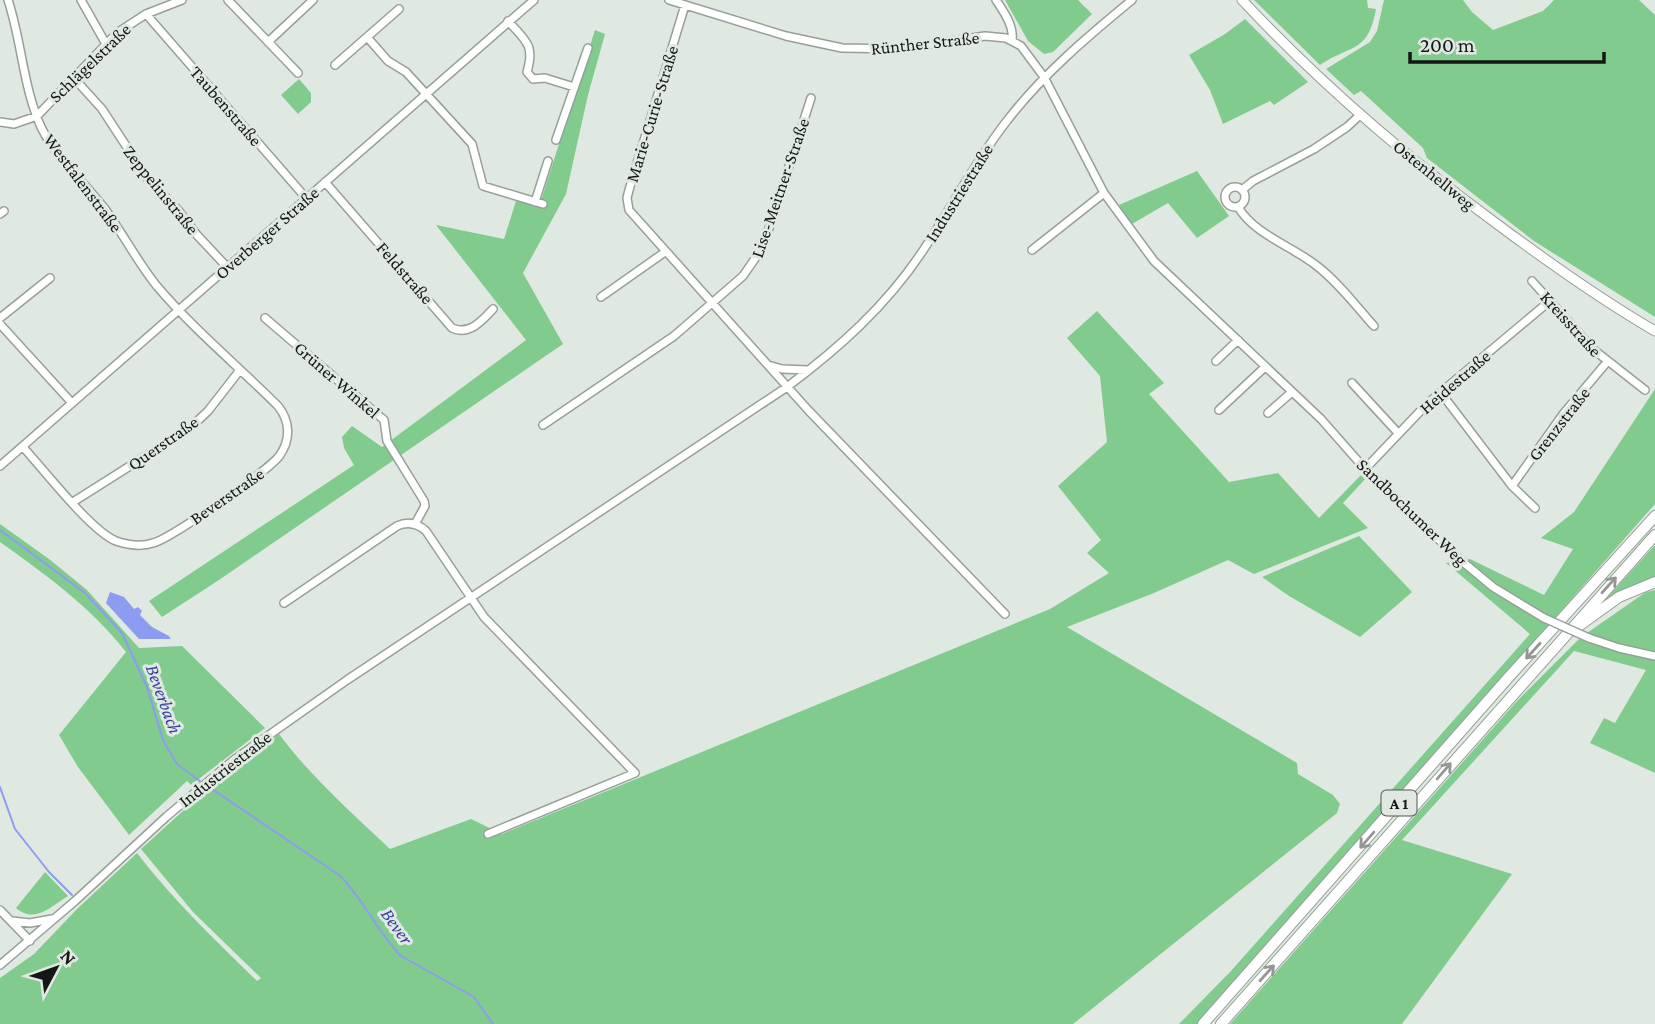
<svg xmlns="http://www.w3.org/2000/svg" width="1655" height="1024" viewBox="0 0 1655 1024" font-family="'Crimson Pro',serif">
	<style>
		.green { fill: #81cb8e }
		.water { fill: #8d9cf0 }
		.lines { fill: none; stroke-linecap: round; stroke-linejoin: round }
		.stream { stroke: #8d9cf0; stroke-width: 2 }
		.minor-casing { stroke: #979f98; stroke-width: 10 }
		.major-casing { stroke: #979f98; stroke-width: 11 }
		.highway-casing { stroke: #979f98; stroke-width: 12 }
		.minor { stroke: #fff; stroke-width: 7 }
		.major { stroke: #fff; stroke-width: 9 }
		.highway { stroke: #fff; stroke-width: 10 }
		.minor-bridge-casing { stroke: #979f98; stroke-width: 10; stroke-linecap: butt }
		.minor-bridge { stroke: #fff; stroke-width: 7 }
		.oneway { stroke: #959795 }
		.labels { text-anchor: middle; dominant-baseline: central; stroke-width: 6; stroke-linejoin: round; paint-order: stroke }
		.shield { fill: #e0e9e1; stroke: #515652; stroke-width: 2 }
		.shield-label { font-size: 16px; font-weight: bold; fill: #141714 }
		.street-label { font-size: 18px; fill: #141714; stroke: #e0e9e1 }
		.water-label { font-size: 19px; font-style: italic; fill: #3940a0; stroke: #e0e9e1 }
	</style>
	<rect width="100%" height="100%" fill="#e0e9e1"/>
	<path class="green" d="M 1005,0 L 1078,0 L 1092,14 L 1053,52 L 1044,54 L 1028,41 Z
		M 1254,0 L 1367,0 L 1368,8 L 1376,9 C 1368,53 1352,44 1320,65 Z
		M 1384,0 L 1463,0 L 1472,12 L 1493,30 L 1543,11 L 1554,0 L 1639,0 L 1655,15 L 1655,317 L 1534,241 L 1427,158 L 1423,148 L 1361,91 L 1354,95 L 1326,69 L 1370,42 L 1377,31 Z
		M 1245,19 L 1308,82 L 1274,105 L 1270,101 L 1223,124 L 1210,90 L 1189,55 L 1225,34 Z
		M 595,30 L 605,34 L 588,95 L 566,194 L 523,273 L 563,344 L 219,580 L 162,617 L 149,601 L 354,465 L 344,448 L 342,437 L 352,426 L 382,447 L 526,340 L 436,225 L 504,239 L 516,201 L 540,204 Z
		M 299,79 L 311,93 L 311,102 L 298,114 L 281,95 Z
		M 1197,171 L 1229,216 L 1197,238 L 1168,203 L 1132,224 L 1119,205 Z
		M 1097,311 L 1164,383 L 1149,394 L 1229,482 L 1278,473 L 1319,518 L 1363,473 L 1367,477 L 1343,503 L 1368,528 L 1254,574 L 1228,560 L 1154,593 L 1067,627 L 1297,763 L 1298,774 L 1333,795 L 1340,804 L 1337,813 L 1073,1024 L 0,1024 L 0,978 L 34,954 L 77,909 L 137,853 C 173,900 215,940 257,981 L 261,978 L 193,912 L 141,849 L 205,791 L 279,734 C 311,777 352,813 390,849 L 471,819 L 502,834 L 1050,609 L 1109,573 L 1087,553 L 1101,540 L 1058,486 L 1107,442 L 1100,376 L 1067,338 Z
		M 1655,389 L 1655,504 L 1214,1006 L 1197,1024 L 1179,1024 L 1231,971 L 1530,634 L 1446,563 L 1470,559 L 1544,595 L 1573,549 L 1541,538 L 1574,512 Z
		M 0,524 L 49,559 L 87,590 L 139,648 L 182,646 L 265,728 L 191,785 L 187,781 L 129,835 L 78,767 L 59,735 L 126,652 C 90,606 47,576 0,542 Z
		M 1359,536 L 1412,592 L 1360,637 L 1289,596 L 1262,577 Z
		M 1655,545 L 1655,579 L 1598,608 Z
		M 1655,590 L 1655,652 L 1604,640 L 1587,633 L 1646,592 Z
		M 1579,639 L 1655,659 L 1655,773 L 1590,743 L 1604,718 L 1615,723 L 1646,670 L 1574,651 L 1402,840 L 1512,874 L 1402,1024 L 1230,1024 L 1517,701 Z
		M 45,872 L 68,896 C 50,907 35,924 16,908 Z"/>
	<path class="water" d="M 110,592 L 124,597 L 134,609 L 138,607 L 142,611 L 140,615 L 152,627 L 169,636 L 171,639 L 139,639 L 106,603 Z"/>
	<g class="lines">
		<path class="stream" d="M 0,530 L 85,593 L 122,633 L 147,687 L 163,740 L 177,764 L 201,782
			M 0,787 L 15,829 L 49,872 L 72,895
			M 209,787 L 339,875 C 364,899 377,932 401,956 L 474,997 L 493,1024"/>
		<defs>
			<path id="minor" d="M 8,0 C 22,42 23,89 42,129 C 57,159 85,183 105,209 C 123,234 137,261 156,285 C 193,329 237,365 278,406 C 290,421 291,439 280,455 C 271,469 170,539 153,543 C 141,547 128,545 116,541 C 91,531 43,469 23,447
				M 81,0 L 106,44
				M 228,0 L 298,73
				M 669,0 L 786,36 L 842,48 L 900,49 L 985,36 L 1006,38 L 1021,46 L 1044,77 L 1104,193 L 1154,261 L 1321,419 L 1365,469 L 1457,557 L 1493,587 L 1544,618
				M 996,0 C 1004,12 1014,26 1012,40
				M 685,5 L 629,190 L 627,198 L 629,210 L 809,411 L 1005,614
				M 399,9 L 367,37 L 388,61 L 406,72 L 472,144 L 483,186 L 543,204
				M 146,14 L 306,198
				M 508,21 C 526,41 535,45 527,72 L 533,79 L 545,78 L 574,87
				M 268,42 L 313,0
				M 335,65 L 367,37
				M 73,77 L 102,109 L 147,178 L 179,211 L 197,235 L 227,267
				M 0,122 L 14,124 L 37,116 L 117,33 L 146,14 L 182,0
				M 556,140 L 588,48
				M 325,182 L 452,328 C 469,336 483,320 493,309
				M1225 197a10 10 0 1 1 20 0a10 10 0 1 1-20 0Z
				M 1242,190 L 1253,181 L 1314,149 L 1347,127 L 1361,114
				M 535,202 L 548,161
				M 1238,207 C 1255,235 1292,246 1317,266 C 1339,283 1356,306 1374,326
				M 0,214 L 4,211
				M 1032,250 L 1104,193
				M 1532,281 L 1594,350 L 1645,390
				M 601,297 L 665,252
				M 0,318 L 50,278
				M 265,318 L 384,420 L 387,441 L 424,501 L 425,506 L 415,524
				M 0,324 L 72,403
				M 1216,361 L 1238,340
				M 768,365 L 782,369 L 808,370
				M 1352,383 L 1398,433
				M 1441,393 L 1512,486 L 1564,413 L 1607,362
				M 1219,410 L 1265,367
				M 1268,413 L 1292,392
				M 543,425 L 674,336 L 743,276 L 763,247 L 811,98
				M 0,466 L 534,0
				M 1365,469 L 1428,403 L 1551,300
				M 1512,486 L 1535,508
				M 73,502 L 190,428 L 208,411 L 240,370
				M 284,603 L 397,526 C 408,521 417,523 426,531 L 484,617 L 635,773 L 488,834
				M 1589,638 L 1619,648 L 1655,656
				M 0,910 L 30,941
				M 12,921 L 30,923 L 52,919
				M 0,965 L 75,901 L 166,817 L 235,759 L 347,680 L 787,387 C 839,348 886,306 922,252 C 951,209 974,163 1006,122 C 1042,75 1087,37 1132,0"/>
			<path id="major" d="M 1242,0 C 1319,82 1406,157 1497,224 C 1548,262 1600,299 1655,331"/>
			<path id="highway" d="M 1576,628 L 1619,597 L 1655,582
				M 1203,1024 L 1508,678 L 1655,516
				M 1221,1024 L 1655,535"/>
		</defs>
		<use href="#minor" class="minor-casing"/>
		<use href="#major" class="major-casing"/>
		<use href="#highway" class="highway-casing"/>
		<use href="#minor" class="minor"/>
		<use href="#major" class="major"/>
		<use href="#highway" class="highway"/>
		<defs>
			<path id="minor-bridge" d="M 1544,618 L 1589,638"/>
		</defs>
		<use href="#minor-bridge" class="minor-bridge-casing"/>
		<use href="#minor-bridge" class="minor-bridge"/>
	</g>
	<defs><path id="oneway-shaft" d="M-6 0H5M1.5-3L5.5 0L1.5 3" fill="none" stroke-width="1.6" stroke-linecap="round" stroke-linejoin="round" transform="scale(1.75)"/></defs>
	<g class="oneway">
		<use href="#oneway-shaft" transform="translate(1609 585) rotate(-48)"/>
		<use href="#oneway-shaft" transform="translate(1533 651) rotate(132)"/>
		<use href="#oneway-shaft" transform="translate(1444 771) rotate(-49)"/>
		<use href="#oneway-shaft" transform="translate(1367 840) rotate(131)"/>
		<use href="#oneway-shaft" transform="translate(1267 973) rotate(-48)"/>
	</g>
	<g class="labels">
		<rect class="shield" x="1381.5" y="790.5" width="35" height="25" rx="5"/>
		<g class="shield-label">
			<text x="1399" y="803">A 1</text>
		</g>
		<g class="street-label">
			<text transform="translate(925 43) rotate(-6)">Rünther Straße</text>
			<text transform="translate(90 63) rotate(-44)">Schlägelstraße</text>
			<text transform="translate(226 106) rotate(49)">Taubenstraße</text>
			<text transform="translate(652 114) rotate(-73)">Marie-Curie-Straße</text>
			<text transform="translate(1434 175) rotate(39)">Ostenhellweg</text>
			<text transform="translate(83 183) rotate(53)">Westfalenstraße</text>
			<text transform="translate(780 188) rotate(-71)">Lise-Meitner-Straße</text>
			<text transform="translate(161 190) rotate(51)">Zeppelinstraße</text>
			<text transform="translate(959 193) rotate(-58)">Industriestraße</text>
			<text transform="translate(267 233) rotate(-41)">Overberger Straße</text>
			<text transform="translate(405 273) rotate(49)">Feldstraße</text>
			<text transform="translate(1571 324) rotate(48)">Kreisstraße</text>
			<text transform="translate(337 380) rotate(41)">Grüner Winkel</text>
			<text transform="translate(1455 382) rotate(-41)">Heidestraße</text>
			<text transform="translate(1559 424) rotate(-52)">Grenzstraße</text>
			<text transform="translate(163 443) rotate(-35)">Querstraße</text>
			<text transform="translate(227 496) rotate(-35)">Beverstraße</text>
			<text transform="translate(1412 512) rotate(44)">Sandbochumer Weg</text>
			<text transform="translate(225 769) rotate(-38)">Industriestraße</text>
		</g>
		<g class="water-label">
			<text transform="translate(164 699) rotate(70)">Beverbach</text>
			<text transform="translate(397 926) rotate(54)">Bever</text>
		</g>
	</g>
	<g transform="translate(56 968) rotate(49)" stroke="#e0e9e1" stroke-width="5" paint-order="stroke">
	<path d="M0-5L12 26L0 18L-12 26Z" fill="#141714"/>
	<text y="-10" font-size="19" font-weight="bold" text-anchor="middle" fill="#141714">N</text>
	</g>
	<path d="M1410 52v10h194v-10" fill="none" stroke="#141714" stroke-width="3.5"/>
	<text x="1420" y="52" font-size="21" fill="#141714" stroke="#e0e9e1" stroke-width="5" paint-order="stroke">200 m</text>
</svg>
